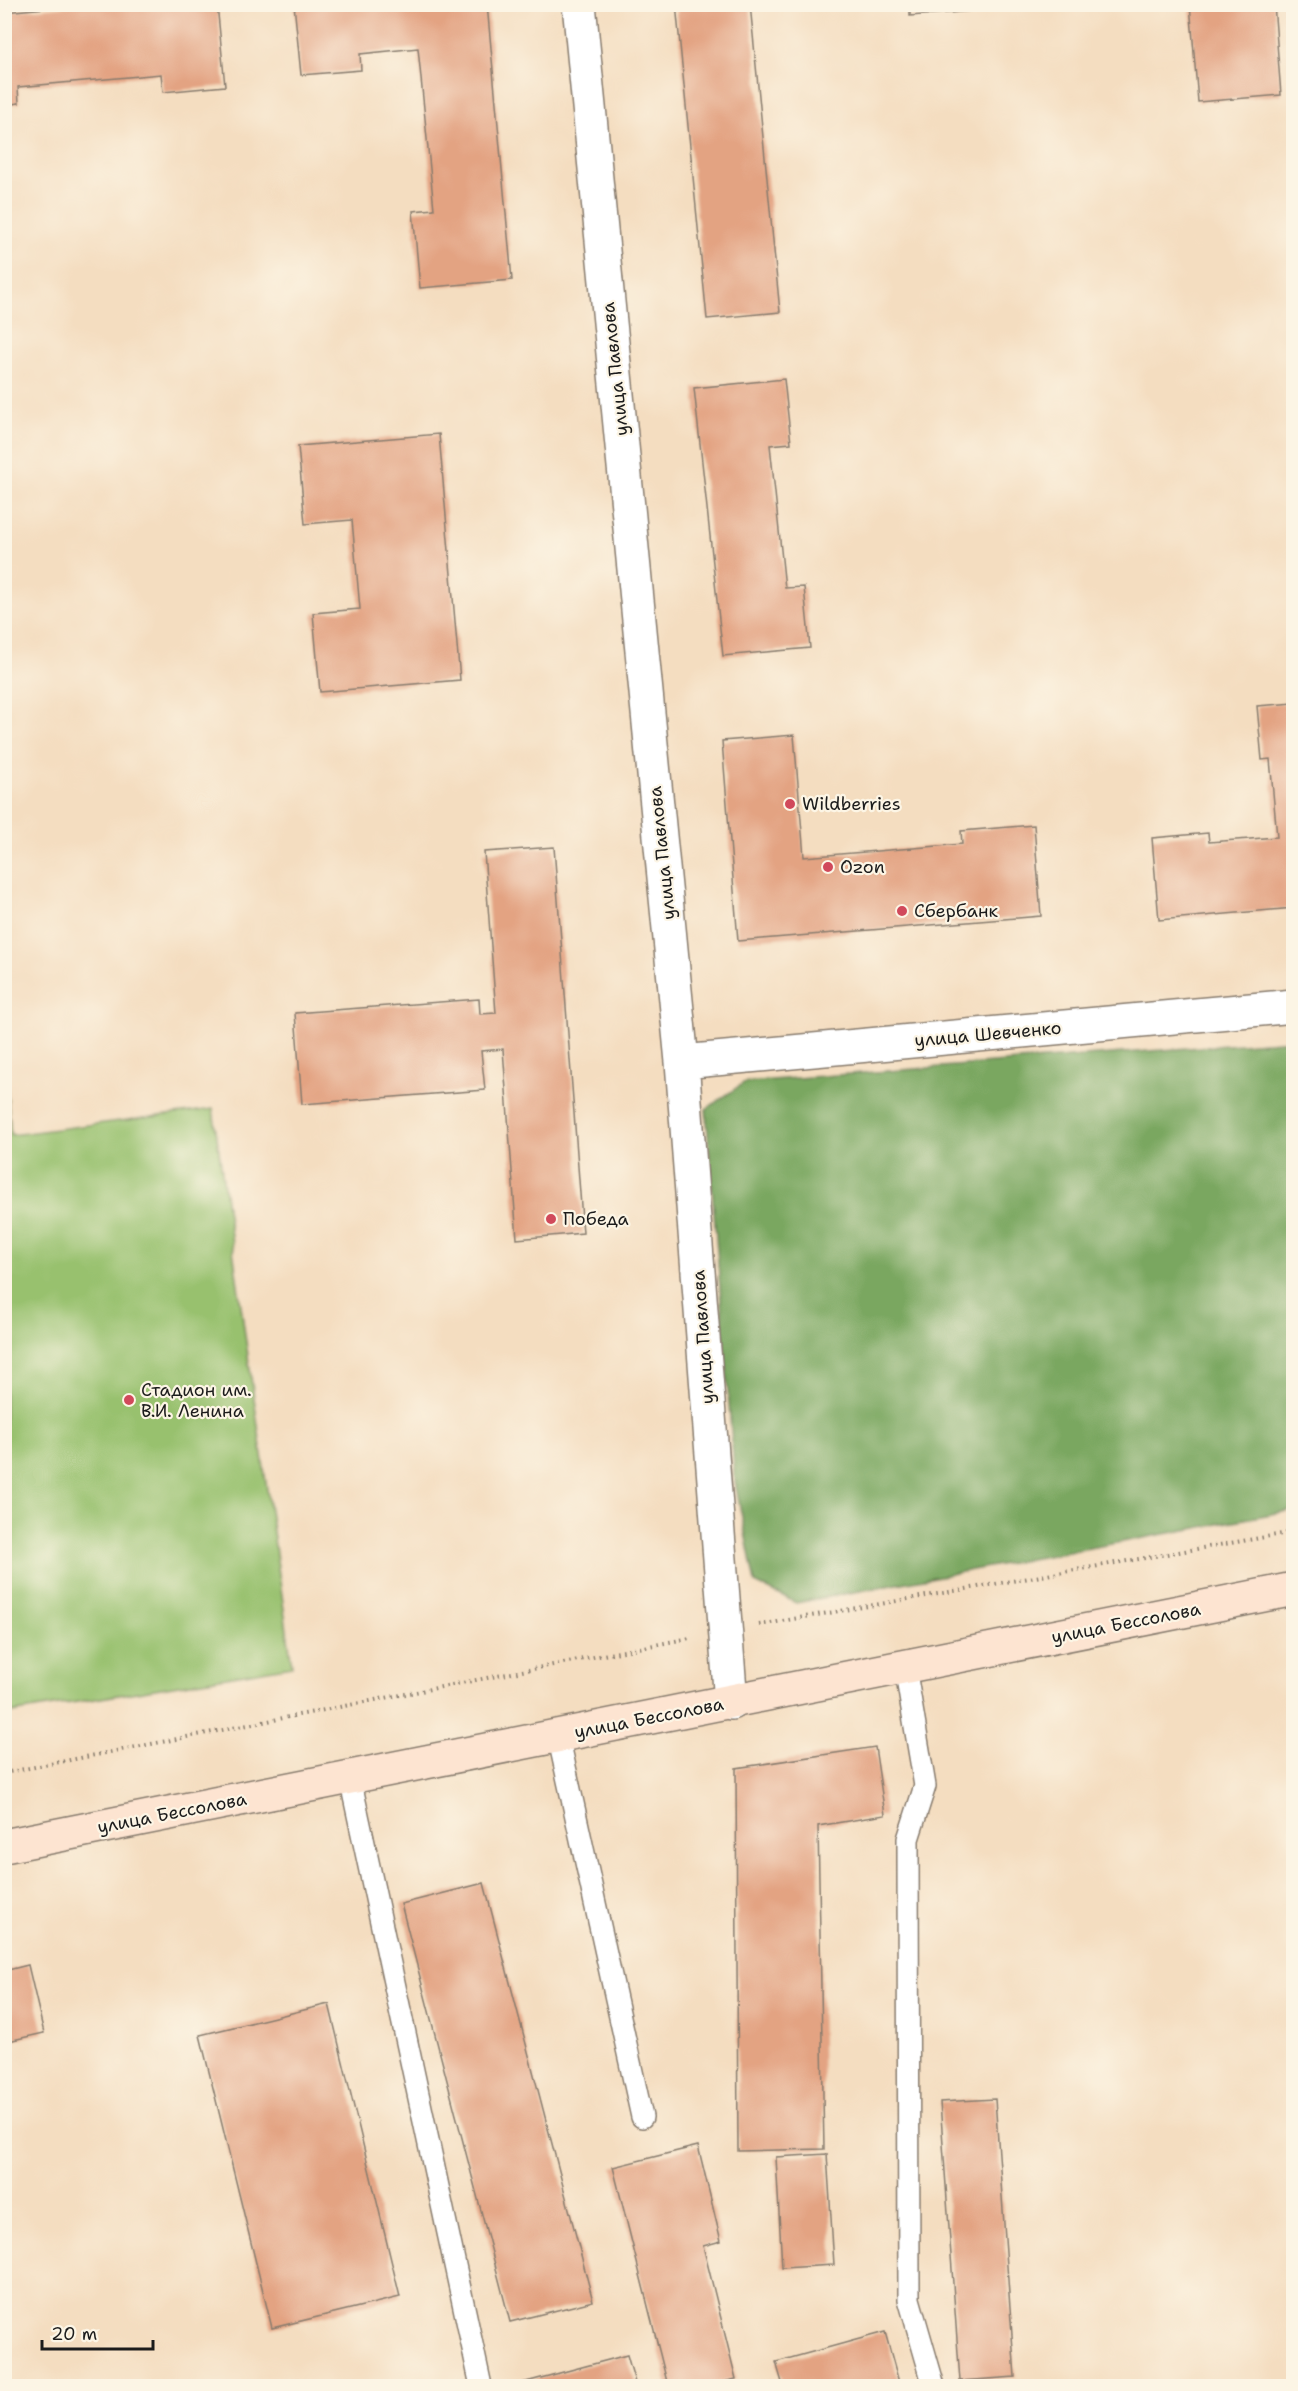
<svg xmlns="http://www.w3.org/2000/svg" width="1298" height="2391" viewBox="0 0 1298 2391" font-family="'Shantell Sans',sans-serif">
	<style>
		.green { fill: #98c16e; stroke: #5a6e45; stroke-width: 1.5 }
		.forest { fill: #7aa761; stroke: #4b623e; stroke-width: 1.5 }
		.building { fill: #e3a382 }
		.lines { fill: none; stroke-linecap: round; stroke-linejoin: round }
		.lane-casing { stroke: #887c6e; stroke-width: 24 }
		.street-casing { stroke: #887c6e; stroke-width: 36 }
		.secondary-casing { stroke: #887c6e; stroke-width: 36 }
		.path { stroke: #887c6e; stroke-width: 4; stroke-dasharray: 1.5 4.5; stroke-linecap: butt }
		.lane { stroke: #fff; stroke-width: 21 }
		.street { stroke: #fff; stroke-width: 33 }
		.secondary { stroke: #fde4d1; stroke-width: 33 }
		.poi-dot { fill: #d1495b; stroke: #fcf5e5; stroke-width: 2 }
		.labels { text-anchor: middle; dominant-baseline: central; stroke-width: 4.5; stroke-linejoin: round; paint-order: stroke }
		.street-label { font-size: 18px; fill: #1c1c1c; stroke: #fcf5e5 }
		.poi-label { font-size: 18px; fill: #1c1c1c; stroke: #fcf5e5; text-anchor: start }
	</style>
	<rect width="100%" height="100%" fill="#fcf5e5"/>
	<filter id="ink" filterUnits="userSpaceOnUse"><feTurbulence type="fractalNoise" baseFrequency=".0167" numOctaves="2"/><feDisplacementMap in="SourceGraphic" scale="12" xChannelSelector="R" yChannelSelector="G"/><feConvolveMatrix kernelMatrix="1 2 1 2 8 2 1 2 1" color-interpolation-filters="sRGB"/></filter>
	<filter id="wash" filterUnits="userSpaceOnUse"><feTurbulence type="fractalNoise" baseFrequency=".008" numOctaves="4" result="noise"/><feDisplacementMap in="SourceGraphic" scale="24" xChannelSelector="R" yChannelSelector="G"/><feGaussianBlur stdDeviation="1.35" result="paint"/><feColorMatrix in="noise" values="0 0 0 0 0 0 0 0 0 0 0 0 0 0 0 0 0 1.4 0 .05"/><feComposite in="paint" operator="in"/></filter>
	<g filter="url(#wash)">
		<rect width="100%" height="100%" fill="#f4ddc0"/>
		<path class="green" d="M 4,1060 L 11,1135 L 213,1109 L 292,1666 L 5,1714 Z"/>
		<path class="forest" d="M 1293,1040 L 1293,1510 L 796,1603 L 755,1583 L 735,1482 L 706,1109 L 745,1082 Z"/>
		<g id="blocks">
			<path class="building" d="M 88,4 L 217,4 L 225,86 L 163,92 L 161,74 L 18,87 L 19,103 L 4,105 L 4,12 Z
				M 294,4 L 487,4 L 512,280 L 420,288 L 413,211 L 434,209 L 418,48 L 360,54 L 361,70 L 301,75 Z
				M 676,4 L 750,4 L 780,312 L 707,319 Z
				M 910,4 L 1024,4 L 1025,7 L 910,16 Z
				M 1190,4 L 1274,4 L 1281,95 L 1198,102 Z
				M 784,379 L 791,443 L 770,445 L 785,588 L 804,587 L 810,648 L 723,656 L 694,388 Z
				M 439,434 L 460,680 L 320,692 L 313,613 L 360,609 L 352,520 L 305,524 L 298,446 Z
				M 1294,703 L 1294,908 L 1159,920 L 1152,838 L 1208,833 L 1209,842 L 1277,837 L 1270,759 L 1262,760 L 1257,706 Z
				M 794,735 L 804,857 L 962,844 L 961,831 L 1034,825 L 1041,916 L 738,941 L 722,741 Z
				M 554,847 L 583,1233 L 517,1239 L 503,1049 L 481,1051 L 485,1090 L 302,1104 L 295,1013 L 479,999 L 480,1014 L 496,1013 L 484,852 Z
				M 875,1747 L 885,1815 L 818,1826 L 824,2149 L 738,2151 L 736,1768 Z
				M 484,1883 L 593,2301 L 510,2322 L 401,1904 Z
				M 28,1965 L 44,2033 L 4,2042 L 4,1971 Z
				M 329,2004 L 400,2297 L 272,2328 L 200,2035 Z
				M 995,2099 L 1015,2377 L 960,2381 L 940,2102 Z
				M 698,2146 L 721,2241 L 703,2246 L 736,2379 L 705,2386 L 668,2386 L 613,2167 Z
				M 827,2154 L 834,2265 L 782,2268 L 776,2157 Z
				M 885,2332 L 900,2386 L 783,2386 L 776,2362 Z
				M 627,2355 L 636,2386 L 511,2386 Z"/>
		</g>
	</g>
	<g filter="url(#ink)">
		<use href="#blocks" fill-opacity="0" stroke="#887c6e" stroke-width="1.5"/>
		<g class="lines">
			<defs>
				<path id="lane" d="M 905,1667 L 925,1786 L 908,1839 L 909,2299 L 934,2386
					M 558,1735 L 642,2117
					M 350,1778 L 481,2386"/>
				<path id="street" d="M 579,4 L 682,1062 L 731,1703
					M 682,1062 L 1294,1006"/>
				<path id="secondary" d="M 4,1846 L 1294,1589"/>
			</defs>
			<use href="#lane" class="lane-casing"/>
			<use href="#street" class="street-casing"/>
			<use href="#secondary" class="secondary-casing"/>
			<path class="path" d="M 759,1625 L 1294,1532
				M 4,1773 L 690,1638"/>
			<use href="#lane" class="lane"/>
			<use href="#street" class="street"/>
			<use href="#secondary" class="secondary"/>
		</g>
	</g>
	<g class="poi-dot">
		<circle cx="790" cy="804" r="6"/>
		<circle cx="828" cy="867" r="6"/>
		<circle cx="902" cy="911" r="6"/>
		<circle cx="551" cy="1219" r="6"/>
		<circle cx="129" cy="1400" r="6"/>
	</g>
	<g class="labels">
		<g class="street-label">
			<text transform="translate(615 369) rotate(-96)">улица Павлова</text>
			<text transform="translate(662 853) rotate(-96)">улица Павлова</text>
			<text transform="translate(988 1034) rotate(-5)">улица Шевченко</text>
			<text transform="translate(703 1337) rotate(-94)">улица Павлова</text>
			<text transform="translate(1126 1623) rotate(-11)">улица Бессолова</text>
			<text transform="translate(649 1718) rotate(-11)">улица Бессолова</text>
			<text transform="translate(172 1813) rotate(-11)">улица Бессолова</text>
		</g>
		<g class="poi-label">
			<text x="802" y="804">Wildberries</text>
			<text x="840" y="867">Ozon</text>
			<text x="914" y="911">Сбербанк</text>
			<text x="563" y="1219">Победа</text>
			<text x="141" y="1390">Стадион им.<tspan x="141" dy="21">В.И. Ленина</tspan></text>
		</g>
	</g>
	<rect width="1298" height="2391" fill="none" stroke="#fcf5e5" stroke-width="24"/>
	<path d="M42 2340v9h111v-9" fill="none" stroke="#1c1c1c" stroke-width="3"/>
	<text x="51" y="2340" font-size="18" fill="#1c1c1c" stroke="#fcf5e5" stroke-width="4.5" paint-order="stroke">20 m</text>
</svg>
